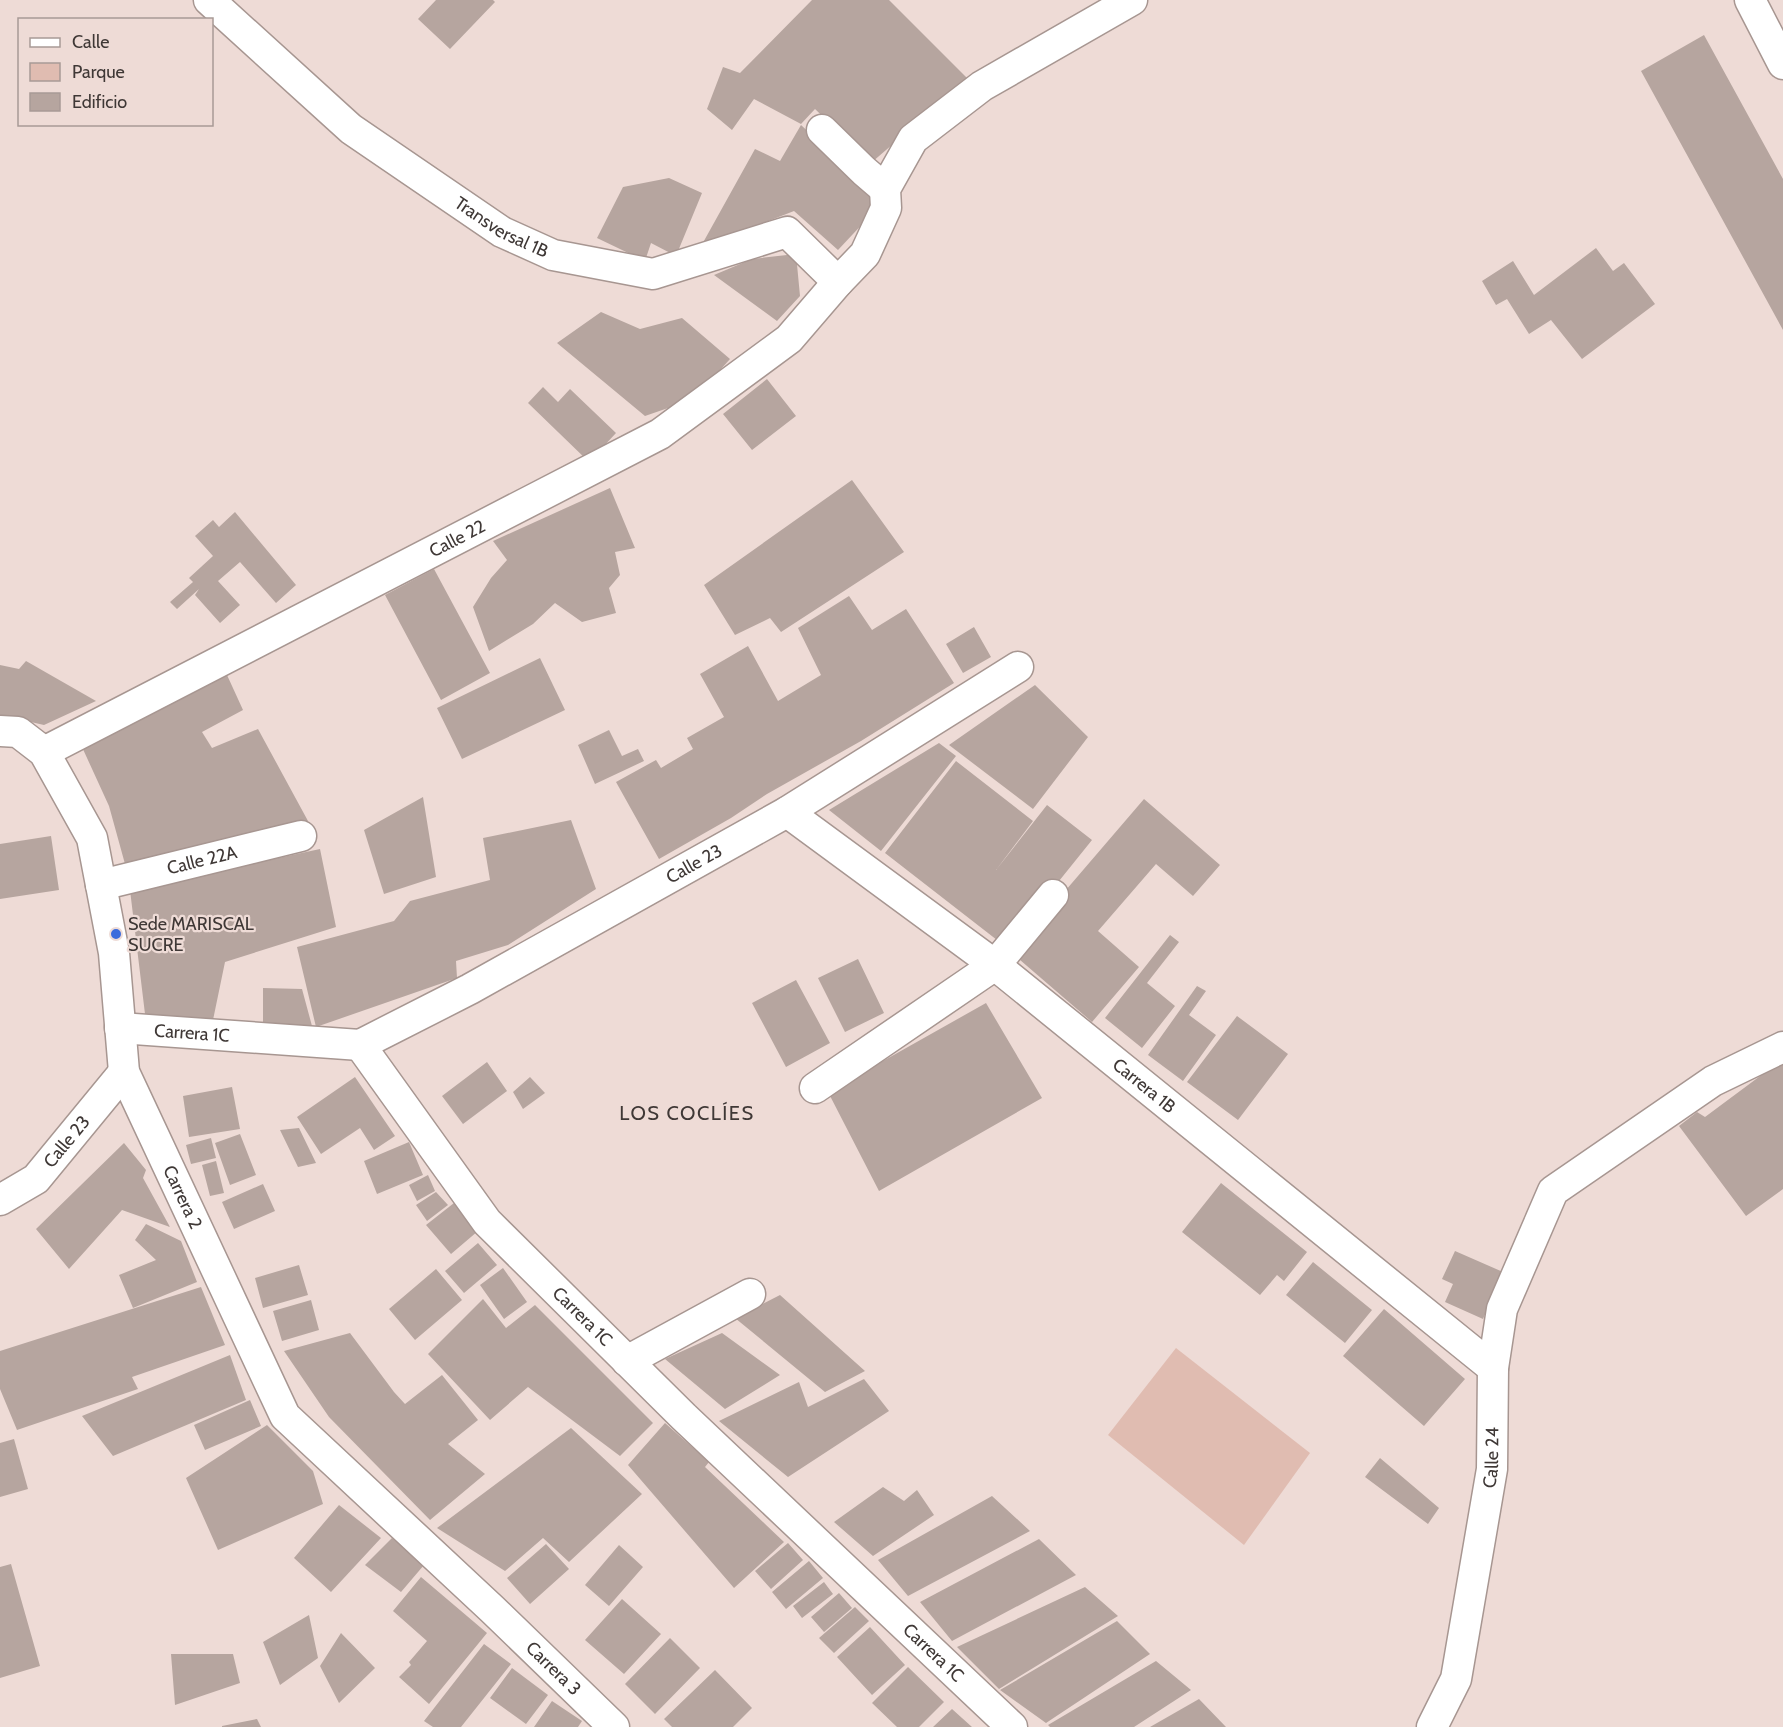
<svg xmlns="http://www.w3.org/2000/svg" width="1783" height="1727" viewBox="0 0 1783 1727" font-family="Cabin,sans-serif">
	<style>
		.green { fill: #e0bcb1 }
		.building { fill: #b6a59f }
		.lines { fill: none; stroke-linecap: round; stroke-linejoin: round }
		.street-casing { stroke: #a79691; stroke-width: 33 }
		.street { stroke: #fff; stroke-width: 30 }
		.poi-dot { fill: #3b6bdc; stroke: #eedbd6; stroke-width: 2 }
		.labels { text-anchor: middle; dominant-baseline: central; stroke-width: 4.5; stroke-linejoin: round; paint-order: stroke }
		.street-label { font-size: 18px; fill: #3f3836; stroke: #eedbd6 }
		.poi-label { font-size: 18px; fill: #3f3836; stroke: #eedbd6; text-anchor: start }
		.neighbourhood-label { font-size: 20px; letter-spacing: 1.5px; fill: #3f3836; stroke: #eedbd6 }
	</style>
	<rect width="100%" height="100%" fill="#eedbd6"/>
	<path class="green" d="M 1176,1348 L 1310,1453 L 1244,1545 L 1108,1435 Z"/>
	<path class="building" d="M 436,0 L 493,0 L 495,2 L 450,49 L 418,19 Z
		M 812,0 L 889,0 L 968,79 L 871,163 L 815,109 L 801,124 L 754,99 L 732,130 L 707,109 L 723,67 L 740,73 Z
		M 1704,35 L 1783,179 L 1783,330 L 1641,71 Z
		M 801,125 L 883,202 L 838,250 L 794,211 L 700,248 L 755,149 L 780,161 Z
		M 669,178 L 702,193 L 676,256 L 651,243 L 645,261 L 597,238 L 623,187 Z
		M 1596,248 L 1613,271 L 1624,263 L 1655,304 L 1582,359 L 1551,320 L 1529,334 L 1507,299 L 1496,305 L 1482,281 L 1513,261 L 1534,295 Z
		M 796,254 L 800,296 L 777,321 L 714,275 L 752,259 Z
		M 601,312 L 640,329 L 682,318 L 730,359 L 694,399 L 645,416 L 557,343 Z
		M 767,379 L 796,416 L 752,450 L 723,414 Z
		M 543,387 L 558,402 L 570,389 L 616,433 L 589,462 L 528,403 Z
		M 852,480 L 904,552 L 781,632 L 770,618 L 735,635 L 704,585 Z
		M 610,488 L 635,548 L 615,552 L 620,575 L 609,588 L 616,613 L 582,622 L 555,603 L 533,624 L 489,651 L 473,607 L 491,578 L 507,560 L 493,541 Z
		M 235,512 L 296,585 L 276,603 L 240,562 L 218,581 L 240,605 L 220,623 L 195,595 L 199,589 L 177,609 L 170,602 L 193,582 L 189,578 L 213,556 L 195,536 L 213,520 L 219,527 Z
		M 434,569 L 490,673 L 441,700 L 385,595 Z
		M 849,596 L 872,630 L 906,609 L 954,683 L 861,741 L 767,794 L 731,818 L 659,859 L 616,782 L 656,760 L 661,768 L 693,749 L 687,738 L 724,717 L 700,674 L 748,646 L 778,701 L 821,675 L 798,628 Z
		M 974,627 L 991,657 L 963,673 L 946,644 Z
		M 540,658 L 565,710 L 462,759 L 437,708 Z
		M 26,661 L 96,701 L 44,725 L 0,715 L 0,665 L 19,669 Z
		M 227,675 L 243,710 L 202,732 L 212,748 L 258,729 L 308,821 L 125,864 L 109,806 L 82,747 Z
		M 1035,685 L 1088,737 L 1033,809 L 949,745 Z
		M 609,730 L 622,756 L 638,749 L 644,761 L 595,784 L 578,745 Z
		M 939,743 L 956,756 L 881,851 L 829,810 Z
		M 956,761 L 1033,821 L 996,870 L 1047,805 L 1092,840 L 1006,947 L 885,853 Z
		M 423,797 L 436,877 L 384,894 L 364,830 Z
		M 1144,799 L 1220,865 L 1193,896 L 1156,864 L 1098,931 L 1139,967 L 1092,1022 L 1012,953 Z
		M 571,820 L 596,889 L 508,945 L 456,961 L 457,978 L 316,1027 L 297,947 L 394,921 L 410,901 L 490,880 L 483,838 Z
		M 51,836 L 59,890 L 0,899 L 0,844 Z
		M 320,849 L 336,927 L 225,962 L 213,1020 L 145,1014 L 130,890 Z
		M 1170,935 L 1179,942 L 1147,983 L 1175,1006 L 1142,1048 L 1105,1018 Z
		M 858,959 L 884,1013 L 845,1032 L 818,978 Z
		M 796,980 L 830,1043 L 786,1067 L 752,1003 Z
		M 1197,986 L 1206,991 L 1189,1015 L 1216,1035 L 1183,1081 L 1148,1055 Z
		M 263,988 L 302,989 L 312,1026 L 263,1027 Z
		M 986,1003 L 1042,1098 L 879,1191 L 828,1092 Z
		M 1237,1016 L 1288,1054 L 1238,1120 L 1187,1082 Z
		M 1783,1059 L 1783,1189 L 1746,1216 L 1679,1126 L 1697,1112 L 1705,1117 Z
		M 487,1062 L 507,1091 L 463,1124 L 442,1096 Z
		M 355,1077 L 395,1136 L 374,1150 L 360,1128 L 321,1154 L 297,1117 Z
		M 530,1077 L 545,1093 L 523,1109 L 513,1092 Z
		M 232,1087 L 240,1129 L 189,1137 L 183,1096 Z
		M 299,1128 L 316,1163 L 298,1167 L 280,1130 Z
		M 240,1134 L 256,1175 L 230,1185 L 215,1143 Z
		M 211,1138 L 216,1158 L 191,1164 L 186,1145 Z
		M 409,1142 L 423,1175 L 377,1194 L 364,1161 Z
		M 124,1143 L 146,1170 L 143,1178 L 170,1227 L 122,1210 L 69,1269 L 36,1229 Z
		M 216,1161 L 224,1193 L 210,1196 L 202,1165 Z
		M 428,1175 L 435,1191 L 417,1201 L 409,1185 Z
		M 1221,1183 L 1307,1252 L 1284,1281 L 1277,1275 L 1260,1295 L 1182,1232 Z
		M 263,1184 L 275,1211 L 234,1229 L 222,1202 Z
		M 436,1192 L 448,1205 L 427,1221 L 416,1205 Z
		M 454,1203 L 478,1231 L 451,1254 L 426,1225 Z
		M 146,1224 L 181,1241 L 197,1282 L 133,1308 L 119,1275 L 156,1260 L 135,1240 Z
		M 478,1243 L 497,1265 L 464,1293 L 445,1271 Z
		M 1455,1251 L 1503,1272 L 1483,1319 L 1445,1302 L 1453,1284 L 1442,1279 Z
		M 1313,1262 L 1372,1310 L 1345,1343 L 1286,1295 Z
		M 299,1265 L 308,1295 L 263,1308 L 255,1278 Z
		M 503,1268 L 527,1302 L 504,1319 L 480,1285 Z
		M 436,1269 L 462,1300 L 415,1340 L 389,1309 Z
		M 201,1287 L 225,1345 L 132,1377 L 138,1389 L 17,1430 L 0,1389 L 0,1351 Z
		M 780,1295 L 865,1371 L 825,1392 L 735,1318 Z
		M 483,1299 L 506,1328 L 535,1305 L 653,1423 L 620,1456 L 528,1387 L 490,1420 L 428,1354 Z
		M 311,1300 L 319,1330 L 282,1341 L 273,1311 Z
		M 1384,1309 L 1465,1379 L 1424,1426 L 1343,1356 Z
		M 350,1333 L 394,1392 L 405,1404 L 442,1375 L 478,1420 L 448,1444 L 485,1474 L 430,1520 L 329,1417 L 284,1351 Z
		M 722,1333 L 780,1375 L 725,1409 L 665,1359 Z
		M 230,1355 L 246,1400 L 113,1456 L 82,1416 Z
		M 864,1379 L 889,1411 L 788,1477 L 719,1421 L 799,1382 L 808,1407 Z
		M 250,1400 L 261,1426 L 205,1450 L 194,1425 Z
		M 665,1423 L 709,1462 L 705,1467 L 784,1542 L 734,1588 L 628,1465 Z
		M 267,1425 L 313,1471 L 323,1504 L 218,1550 L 186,1478 Z
		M 571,1428 L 642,1494 L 569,1562 L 543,1538 L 505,1571 L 437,1528 Z
		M 14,1439 L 28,1489 L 0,1497 L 0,1443 Z
		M 1380,1458 L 1439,1508 L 1428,1524 L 1365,1477 Z
		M 883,1487 L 904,1501 L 917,1490 L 934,1515 L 873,1556 L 834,1522 Z
		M 992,1496 L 1030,1531 L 908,1596 L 878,1560 Z
		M 339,1505 L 381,1538 L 331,1592 L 294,1558 Z
		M 392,1538 L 424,1565 L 401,1592 L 365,1565 Z
		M 1039,1539 L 1076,1575 L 952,1641 L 920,1602 Z
		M 788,1543 L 803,1560 L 771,1589 L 755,1571 Z
		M 546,1544 L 569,1569 L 530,1604 L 507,1578 Z
		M 619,1545 L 643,1567 L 609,1606 L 585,1585 Z
		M 809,1561 L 823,1578 L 786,1609 L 772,1592 Z
		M 11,1564 L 40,1666 L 0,1678 L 0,1567 Z
		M 421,1577 L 487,1633 L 429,1704 L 399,1677 L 411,1665 L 409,1662 L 427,1641 L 393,1611 Z
		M 824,1582 L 833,1594 L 802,1618 L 793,1606 Z
		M 1085,1587 L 1118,1616 L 999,1689 L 957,1647 Z
		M 839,1593 L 852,1608 L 824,1632 L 811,1617 Z
		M 622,1599 L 661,1634 L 624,1674 L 585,1640 Z
		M 855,1607 L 869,1621 L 834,1653 L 819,1638 Z
		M 309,1615 L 318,1658 L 280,1685 L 263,1642 Z
		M 1117,1621 L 1150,1654 L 1046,1723 L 1000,1690 Z
		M 870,1627 L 905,1665 L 872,1695 L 837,1657 Z
		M 341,1633 L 375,1668 L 339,1703 L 320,1666 Z
		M 670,1638 L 700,1668 L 655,1714 L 625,1684 Z
		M 484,1644 L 511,1664 L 461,1727 L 433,1727 L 424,1721 Z
		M 171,1654 L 233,1654 L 240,1683 L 175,1705 Z
		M 1156,1661 L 1191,1690 L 1134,1727 L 1050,1727 L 1048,1725 Z
		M 908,1667 L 944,1702 L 919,1727 L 897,1727 L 872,1703 Z
		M 512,1668 L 548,1695 L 526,1724 L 490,1698 Z
		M 715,1670 L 752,1708 L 733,1727 L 672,1727 L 664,1719 Z
		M 1199,1699 L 1226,1727 L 1150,1727 Z
		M 552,1701 L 582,1721 L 578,1727 L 534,1727 Z
		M 952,1709 L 972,1727 L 933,1727 Z
		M 257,1719 L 261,1727 L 222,1727 L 222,1726 Z"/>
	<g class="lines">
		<defs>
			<g id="street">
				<path id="s1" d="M 209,0 L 351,129 L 502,232 L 553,255 L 653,274 L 787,232 L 838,282"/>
				<path d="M 1750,0 L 1783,64"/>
				<path d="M 822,130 L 864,171 L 885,189"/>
				<path id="s2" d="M 0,731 L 18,732 L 44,752 L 92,838 L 114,953 L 124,1072 L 285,1416 L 492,1609 L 614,1727"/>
				<path id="s3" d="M 44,752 L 660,434 L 789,339 L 838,282 L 865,254 L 886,208 L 885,189 L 913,139 L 982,86 L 1132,0"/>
				<path id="s4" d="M 787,812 L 995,965 L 1493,1368"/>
				<path id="s5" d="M 101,885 L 301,836"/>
				<path id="s6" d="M 120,1028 L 360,1045"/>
				<path id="s7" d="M 360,1045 L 487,1222 L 684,1417 L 1012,1727"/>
				<path id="s8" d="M 360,1045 L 470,989 L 787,812 L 1018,667"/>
				<path d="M 815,1088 L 995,965 L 1053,895"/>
				<path id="s9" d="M 0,1200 L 36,1179 L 124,1072"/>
				<path d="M 627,1361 L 750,1294"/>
				<path id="s10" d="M 1432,1727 L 1456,1679 L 1492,1469 L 1493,1368 L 1502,1309 L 1553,1191 L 1713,1081 L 1783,1047"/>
			</g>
		</defs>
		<use href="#street" class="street-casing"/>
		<use href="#street" class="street"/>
	</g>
	<circle class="poi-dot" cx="116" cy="934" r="6"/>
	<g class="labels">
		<g class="street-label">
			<text stroke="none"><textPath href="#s1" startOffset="372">Transversal 1B</textPath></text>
			<text stroke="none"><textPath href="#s3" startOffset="465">Calle 22</textPath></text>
			<text stroke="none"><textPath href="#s5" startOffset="104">Calle 22A</textPath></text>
			<text stroke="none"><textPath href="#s8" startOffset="380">Calle 23</textPath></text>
			<text stroke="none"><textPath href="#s6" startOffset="72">Carrera 1C</textPath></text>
			<text stroke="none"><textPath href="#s4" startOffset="450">Carrera 1B</textPath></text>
			<text stroke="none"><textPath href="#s9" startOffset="90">Calle 23</textPath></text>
			<text stroke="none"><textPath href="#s2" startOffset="524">Carrera 2</textPath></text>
			<text stroke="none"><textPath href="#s7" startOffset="352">Carrera 1C</textPath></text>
			<text stroke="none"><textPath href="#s10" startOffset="278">Calle 24</textPath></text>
			<text stroke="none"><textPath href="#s7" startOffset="838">Carrera 1C</textPath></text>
			<text stroke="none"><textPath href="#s2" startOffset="1134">Carrera 3</textPath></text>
		</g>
		<g class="poi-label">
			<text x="128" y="924">Sede MARISCAL<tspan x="128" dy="21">SUCRE</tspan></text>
		</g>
		<g class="neighbourhood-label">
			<text x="687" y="1113">LOS COCLÍES</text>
		</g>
	</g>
	<rect x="18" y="18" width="195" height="108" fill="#eedbd6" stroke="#a89a96" stroke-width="1.5"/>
	<rect x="30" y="38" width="30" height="9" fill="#ffffff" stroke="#a89a96" stroke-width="1.5"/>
	<text x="72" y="48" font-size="18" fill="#3f3836">Calle</text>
	<rect x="30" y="63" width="30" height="18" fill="#e0bcb1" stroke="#a89a96" stroke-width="1.5"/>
	<text x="72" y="78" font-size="18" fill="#3f3836">Parque</text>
	<rect x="30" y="93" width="30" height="18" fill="#b6a59f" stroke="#a89a96" stroke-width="1.5"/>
	<text x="72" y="108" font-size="18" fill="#3f3836">Edificio</text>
</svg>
